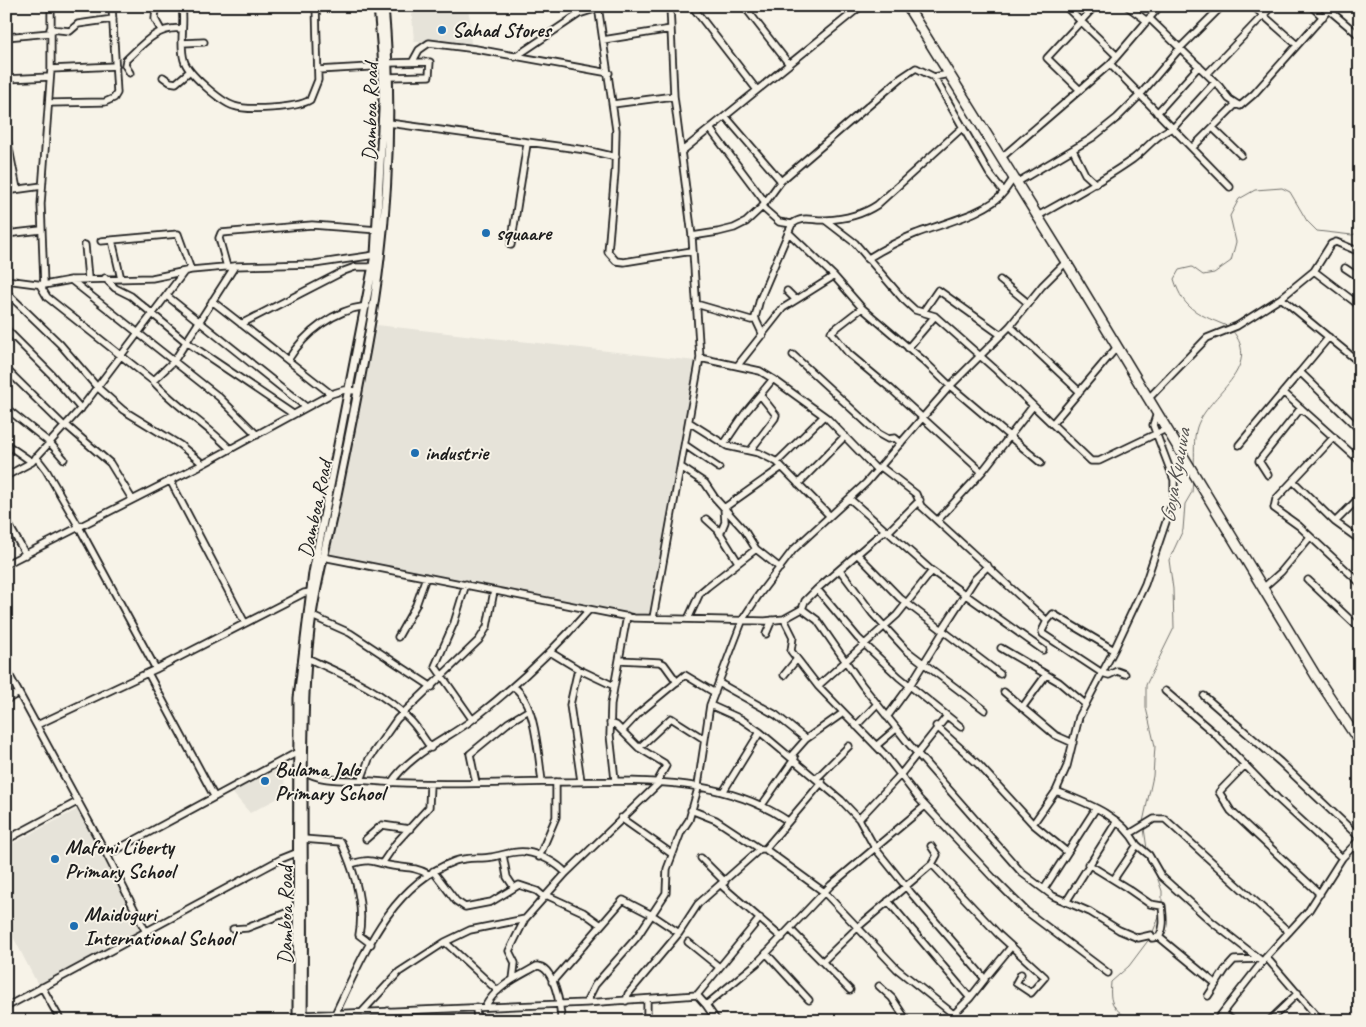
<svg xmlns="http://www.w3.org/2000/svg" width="1366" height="1027" viewBox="0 0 1366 1027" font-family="Caveat,sans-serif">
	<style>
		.built { fill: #e6e3d9 }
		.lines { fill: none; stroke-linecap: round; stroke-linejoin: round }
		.stream { stroke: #72716c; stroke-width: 1 }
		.minor-casing { stroke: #1c1c1c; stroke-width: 9 }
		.major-casing { stroke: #1c1c1c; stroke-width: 11 }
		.highway-casing { stroke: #1c1c1c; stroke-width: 12 }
		.minor { stroke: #f7f3e8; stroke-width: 5.5 }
		.major { stroke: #f7f3e8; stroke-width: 7 }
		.highway { stroke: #f7f3e8; stroke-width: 9 }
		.poi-dot { fill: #1f6fb2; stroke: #f7f3e8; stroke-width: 2 }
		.labels { text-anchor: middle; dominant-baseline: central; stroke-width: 4; stroke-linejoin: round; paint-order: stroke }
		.poi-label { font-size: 21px; font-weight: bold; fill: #1c1c1c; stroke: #f7f3e8; text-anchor: start }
		.street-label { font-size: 21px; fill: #1c1c1c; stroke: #f7f3e8 }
		.water-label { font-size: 22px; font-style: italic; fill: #565452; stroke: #f7f3e8 }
	</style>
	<rect width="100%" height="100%" fill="#f7f3e8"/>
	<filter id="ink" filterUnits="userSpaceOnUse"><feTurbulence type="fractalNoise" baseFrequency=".02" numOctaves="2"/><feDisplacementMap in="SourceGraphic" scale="10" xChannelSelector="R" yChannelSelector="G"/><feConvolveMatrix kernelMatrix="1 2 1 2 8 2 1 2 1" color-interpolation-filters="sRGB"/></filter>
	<g filter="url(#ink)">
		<path class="built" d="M 411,6 L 467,6 L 470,19 L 471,48 L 414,41 Z
			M 377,325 L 696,361 L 650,618 L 326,559 Z
			M 285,762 L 284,795 L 250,813 L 230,790 Z
			M 78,809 L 142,929 L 38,985 L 6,923 L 6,847 Z"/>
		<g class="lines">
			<path class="stream" d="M 1229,327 C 1200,314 1184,312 1174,279 L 1179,270 L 1192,267 L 1203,275 L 1214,273 L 1231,261 L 1236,242 L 1230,216 L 1239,199 L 1255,190 L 1282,188 L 1290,192 L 1307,221 L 1317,231 L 1352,235 L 1360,232
				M 1194,466 C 1195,453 1193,440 1197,427 C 1208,394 1264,369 1232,330
				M 1143,822 L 1153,776 L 1155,746 L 1146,708 L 1146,685 L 1174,628 L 1173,589 L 1169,560 L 1183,530 L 1185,504 L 1192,492 L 1193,480
				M 1144,828 L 1147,849
				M 1156,874 L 1162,891 L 1162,904
				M 1152,934 L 1160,915
				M 1132,1021 C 1113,1008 1109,1005 1111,982 L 1129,966 L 1150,938"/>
			<defs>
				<path id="minor" d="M 156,6 L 155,19 L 161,30
					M 182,6 C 185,24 179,43 184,60 C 187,73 221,102 234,106 C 248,111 297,108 310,100 L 318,80 L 316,6
					M 598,6 L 616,130 L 615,172 L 608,252 L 616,261 L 624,262 L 692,251
					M 692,6 L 757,90
					M 744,6 L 789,64
					M 1065,6 L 1117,56
					M 1127,6 L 1147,21
					M 1253,6 L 1297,45
					M 1311,6 L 1323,17
					M 1329,10 L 1360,36
					M 1149,18 L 1219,86 L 1229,99 L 1240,106 L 1254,94 L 1332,6
					M 50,29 L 70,31 L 78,24 L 113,19
					M 6,37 L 50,33
					M 603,40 L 671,29
					M 183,43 L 204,42
					M 515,57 L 579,14 L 598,8
					M 413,61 L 419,50 L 429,43 L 476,49 L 609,73
					M 1110,64 L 1230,187
					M 51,69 L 116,66
					M 318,70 L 387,66
					M 130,73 L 125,65 L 126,60 C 142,45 158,25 182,29
					M 1207,74 L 1272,6
					M 163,77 L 170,82 L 176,83 L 190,71
					M 389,77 L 429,76 L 430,62 L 389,63
					M 934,77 L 989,173 L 1004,192 L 1013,179
					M 6,79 L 50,77
					M 1080,90 L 1047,58 L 1095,6
					M 49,103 L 105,102 L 114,98 L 117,93 L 112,6
					M 613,104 L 674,96
					M 1157,113 L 1199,66
					M 726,117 L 781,181
					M 389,123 L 586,150 L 616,157
					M 1213,128 L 1241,155
					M 711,130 L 765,202
					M 6,133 L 17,189
					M 1193,147 L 1236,104
					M 1073,150 L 1085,174 L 1096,184
					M 681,152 L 861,6
					M 1001,158 L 1110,64 C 1127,45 1143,25 1160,6
					M 1016,183 L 1092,138 L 1117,118 L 1140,95 L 1180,48 L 1222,6
					M 6,191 L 42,186
					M 762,207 L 779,222 L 792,224 C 803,215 813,221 826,220 C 844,219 862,215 877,205 L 963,127
					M 1036,217 C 1070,198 1102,181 1133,159 C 1145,150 1159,132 1173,128 L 1215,82
					M 825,220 L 855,243 L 903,299 L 915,310 L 935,316 L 996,370 L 1091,461 L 1099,461 L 1166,429
					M 788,232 L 834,276 L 862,308 L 924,361 L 950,386 L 1041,463
					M 6,234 L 41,230
					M 692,236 L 718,232 L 734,228 L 746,222 L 762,207 L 781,181 L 901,78 L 916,68 L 934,77 L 949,74
					M 112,240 L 121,279
					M 101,241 L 178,234 L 191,270
					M 85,245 L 88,278
					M 511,245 L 527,144
					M 867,259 C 883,249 898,241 915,234 C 940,224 989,213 1004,192
					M 227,267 L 219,238 L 221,233 L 312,225 L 378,230
					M 1345,268 L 1360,278
					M 1314,271 L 1360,306
					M 105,278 L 115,288 L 131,296 L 185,341 L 293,414
					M 6,280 L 44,285 L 71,280 L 152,278 L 191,270 L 235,266 L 314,264 L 375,255
					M 71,280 L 219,397 L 257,435
					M 1000,280 L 1028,303
					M 40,285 L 47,297 L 153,381
					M 44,285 L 41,204 L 51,69 L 51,6
					M 787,291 L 796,300 L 834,276
					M 6,292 L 60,344 L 97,387 L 123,410 L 180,445 L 203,464
					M 167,296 L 306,407
					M 1281,298 L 1360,363
					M 212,301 L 331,394
					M 696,304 L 751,320 L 756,319
					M 862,308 L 831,332 L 849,354 L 891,389 L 982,472
					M 923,312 L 938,290 L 1001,335
					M 241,324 L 344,271 L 355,267 L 374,267
					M 1010,326 L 1080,392
					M 6,329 L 51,374 L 81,409
					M 763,335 L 755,318 L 760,299 L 792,224
					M 1329,337 L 1300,372 L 1360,430
					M 908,348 L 935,316
					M 793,355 L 879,434 L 888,439 L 895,438 L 901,443
					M 700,358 L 760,371 L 773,379 L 827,418 L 877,470
					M 288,360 C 305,332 334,310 367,306
					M 738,365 L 783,308 L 796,300
					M 6,369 L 65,427
					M 1283,392 L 1360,461
					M 1148,399 L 1207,338 L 1237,326 L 1281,298 L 1314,271 L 1331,244 L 1336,242 L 1360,252
					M 6,408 L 50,443 L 64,459
					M 689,422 L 727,446 L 759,453 L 777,462 L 830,516
					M 1052,424 L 1117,347
					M 66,425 L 110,463 L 132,499
					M 1334,437 L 1276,499 L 1274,508 L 1299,526 L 1360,583
					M 6,444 L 32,462
					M 724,444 L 745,413 L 773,379
					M 685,445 L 719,468
					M 1239,445 L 1300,372
					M 230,449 C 206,424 176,407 153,381 L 174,361 L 235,266
					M 750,451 L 775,418 L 776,415 L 761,396
					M 36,457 L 46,470 L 79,527 L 156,669
					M 777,462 L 824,416
					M 681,467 L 705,483 L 715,498 L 744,530 L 756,549 L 780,568
					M 881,467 L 916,494 L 921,506 L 1047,621 L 1042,631 L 1043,634 L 1102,673 L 1079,717 L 1067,766 L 1056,791 L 1033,824
					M 1268,475 L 1259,461 L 1301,408
					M 6,476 L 32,462 L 83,406 L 184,272
					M 170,480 L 245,623
					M 1294,482 L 1335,522 L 1360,540
					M 798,484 L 845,436
					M 850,499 L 885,530
					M 706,519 L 718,530 L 738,562
					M 6,520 L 26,555
					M 938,520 L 982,472 L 1033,406
					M 1335,522 L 1360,497
					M 888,532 L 932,571 L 1043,650
					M 720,534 L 725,522 L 724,508 L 782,467
					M 858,555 L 900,598 L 1000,674
					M 323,557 L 634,618 L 765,621 L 784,619 L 802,609 L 805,601 L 817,589 L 885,530 L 888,532 L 920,500
					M 6,564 L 203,464 L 331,394 L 344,390 L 357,391
					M 840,570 L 873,614 L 906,650 L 985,710
					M 1308,580 L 1360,629
					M 466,584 L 454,623 L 435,666 L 472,719
					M 1263,588 L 1281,572 L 1310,537
					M 817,589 L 858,638 L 899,677 L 961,727
					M 802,609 L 817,620 L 862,685 L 909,744 L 1022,873 L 1053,896 L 1090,912 L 1119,930 L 1138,938 L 1151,935 L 1152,938 L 1159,937 L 1216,984
					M 312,616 L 350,633 L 432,687
					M 653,618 L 700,358 L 692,236 L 674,96 L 670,6
					M 688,619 L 700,593 L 707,587 L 756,549
					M 784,619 L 793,637 L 791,651 L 818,686 L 885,755 L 919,799 L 995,880 L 1026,911 L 1108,973
					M 1047,621 L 1053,614 L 1114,650 L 1102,673 L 1109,675 L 1117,671 L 1125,674
					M 942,630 L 975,579 L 988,566
					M 766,634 L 772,620
					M 398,637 L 416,605 L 426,577
					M 1001,648 L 1059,682 L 1085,704
					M 1114,650 L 1145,584 L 1174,498 L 1174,480 L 1153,425 L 1157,413
					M 550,652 L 578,669 L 614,686
					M 307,658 C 342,674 383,691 410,720 C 418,728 424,739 431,748
					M 619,660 L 659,662 L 664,664 L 677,682
					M 6,669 L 107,855 L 146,932
					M 578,669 L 570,705 L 581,781
					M 148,673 L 214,796
					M 784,675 L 797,659
					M 719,683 L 776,715 L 806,739
					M 818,686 L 897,615 L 932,571
					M 514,687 C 536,703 538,755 542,781
					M 1165,691 L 1214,733 L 1277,798 L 1342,858
					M 1004,692 L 1055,735 L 1073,743
					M 1204,696 L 1280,762 L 1360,838
					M 6,700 L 19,693
					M 710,705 L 741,719 L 760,732 L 841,800 L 859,819 L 875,848 L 911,893 L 985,979 L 970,998 L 947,1021
					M 1022,708 L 1046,675
					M 887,717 L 909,687 L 943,632
					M 610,723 L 616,725 L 639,748 L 664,763 L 666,766 L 657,782
					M 37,725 L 156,669 L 304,593 L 311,592
					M 856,726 L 877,704
					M 936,726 L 979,765 L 1033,824 L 1067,852
					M 623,730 L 639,713 L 685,675 L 715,693
					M 876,746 L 896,729
					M 639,748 L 671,718 L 704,739
					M 791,756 L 806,739 L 843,713
					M 1245,765 L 1219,792 L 1231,811 L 1320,894
					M 304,771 C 322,783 350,779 371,781 C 432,786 495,783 557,782 C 635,781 720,775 788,821
					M 817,778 L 849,746
					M 361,780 L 369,759 L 397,719 L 479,640 L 487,627 L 494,591
					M 615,780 L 610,735 L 611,704 L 627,616
					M 391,783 C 410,754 445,740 472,720 C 515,687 553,651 589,610
					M 476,783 L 470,754 L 509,722 L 529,710
					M 1056,791 C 1086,803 1120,814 1137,845 L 1114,879
					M 723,792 L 760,732
					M 762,805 L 795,758
					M 691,810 L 716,820 L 760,849 L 765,849 L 824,892 L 897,969 L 962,1021
					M 621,818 L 672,854
					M 859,819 L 901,774 L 947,716
					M 1131,833 L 1154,819 L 1165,819 L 1289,932
					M 303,839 L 341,842 C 354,870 365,904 359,935 L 371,944
					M 366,839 L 382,825 L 410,829
					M 6,840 L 77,802
					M 1137,845 L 1149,855 L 1161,876 L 1212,922 L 1263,962
					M 765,849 L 822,782
					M 107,855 L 296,753
					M 503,855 L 507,877 L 513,886
					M 539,857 L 556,817 L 556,782
					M 701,858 L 725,882
					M 383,862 L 396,843 L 429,807 L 430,784
					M 351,864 C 375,857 372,863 393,866 C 406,868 416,867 428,874
					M 932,864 L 999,935 L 1045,977 L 1031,993 L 1016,983 L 1021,974
					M 1088,864 L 1127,888 L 1150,904 L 1162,906 C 1163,917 1165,927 1159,937
					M 433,871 L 456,901 L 465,907 L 491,902 L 519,885 L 537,891 L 544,897
					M 721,885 L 782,938
					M 1044,889 L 1096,808
					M 546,895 L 583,912 L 601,925
					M 888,901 L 970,998
					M 1066,902 L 1117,821
					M 233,929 L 247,928 L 296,909
					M 791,930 L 850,990
					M 445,942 L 498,991
					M 688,942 L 719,967
					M 766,953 L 809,1000
					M 1266,957 L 1321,1021
					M 823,961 L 858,927 L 932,864 L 937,855 L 931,846
					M 988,975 L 1011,947
					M 513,979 L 515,963 L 509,951 L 525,919
					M 552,982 L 623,900 L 652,915 L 679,933
					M 879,986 L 892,998 L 907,1021
					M 42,987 L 61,1021
					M 697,995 L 760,918
					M 1208,996 L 1225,970 L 1234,960 L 1259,959
					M 647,999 L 647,1021
					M 626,1001 L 628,994 L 679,933 L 698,904 L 760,849
					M 586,1003 L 595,985 L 637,937 L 666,893 L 667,869 L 681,832 L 689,820 L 697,792 L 710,705 L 743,619 L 758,596 L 793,550 L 866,483 L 950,386 L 1010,326 L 1042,286 L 1066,262
					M 706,1005 L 717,1021
					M 6,1007 L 281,859 L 301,851
					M 476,1007 L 477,1021
					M 485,1007 C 496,986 518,977 537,966 C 554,966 561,1007 561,1021
					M 388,1011 L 388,1021
					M 362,1012 L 399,972 L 445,942 L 470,930 L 525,919 L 566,873 L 660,782
					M 335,1014 C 363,956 390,885 455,861 C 467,857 480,859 492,857 C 503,855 516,850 526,852 C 540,854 557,863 566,873
					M 1223,1014 L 1234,1021
					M 303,1015 L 586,1003 L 697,995 L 706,1005 L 757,963 L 831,885 L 925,806
					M 1216,1021 L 1266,957 L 1309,910 L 1342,858 L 1360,839
					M 1269,1021 L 1298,993
					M 1359,1021 L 1360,1020"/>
				<path id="major" d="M 297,1021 L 298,698 L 313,573 L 375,255 L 383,110 L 383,66 L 378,6
					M 303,1021 C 304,940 303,860 303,779 C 304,724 304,670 312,615 C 318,575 329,535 337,495 C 350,431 364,367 374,303 C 389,205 393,105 384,6"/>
				<path id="highway" d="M 907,6 L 1066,262 L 1316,676 L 1360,743"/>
			</defs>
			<use href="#minor" class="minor-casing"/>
			<use href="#major" class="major-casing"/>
			<use href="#highway" class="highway-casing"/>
			<use href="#minor" class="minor"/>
			<use href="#major" class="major"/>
			<use href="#highway" class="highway"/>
		</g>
	</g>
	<g class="poi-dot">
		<circle cx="442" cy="30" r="5"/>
		<circle cx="486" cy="233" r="5"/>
		<circle cx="415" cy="453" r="5"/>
		<circle cx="265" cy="781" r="5"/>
		<circle cx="55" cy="859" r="5"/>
		<circle cx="74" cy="926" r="5"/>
	</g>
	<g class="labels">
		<g class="poi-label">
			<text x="452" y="30">Sahad Stores</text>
			<text x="496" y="233">squaare</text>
			<text x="425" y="453">industrie</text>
			<text x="275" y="769">Bulama Jalo<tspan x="275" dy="24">Primary School</tspan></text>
			<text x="65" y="847">Mafoni Liberty<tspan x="65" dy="24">Primary School</tspan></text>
			<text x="84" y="914">Maiduguri<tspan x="84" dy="24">International School</tspan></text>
		</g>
		<g class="street-label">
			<text transform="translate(370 112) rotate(-89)">Damboa Road</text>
			<text transform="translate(315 509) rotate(-78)">Damboa Road</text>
			<text transform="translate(285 915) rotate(-90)">Damboa Road</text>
		</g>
		<g class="water-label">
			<text transform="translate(1175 476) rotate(-80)">Goya Kyauwa</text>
		</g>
	</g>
	<rect width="1366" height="1027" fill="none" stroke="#f7f3e8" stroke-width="25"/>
	<rect x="12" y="12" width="1341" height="1002" fill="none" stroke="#1c1c1c" stroke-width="2" filter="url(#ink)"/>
</svg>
